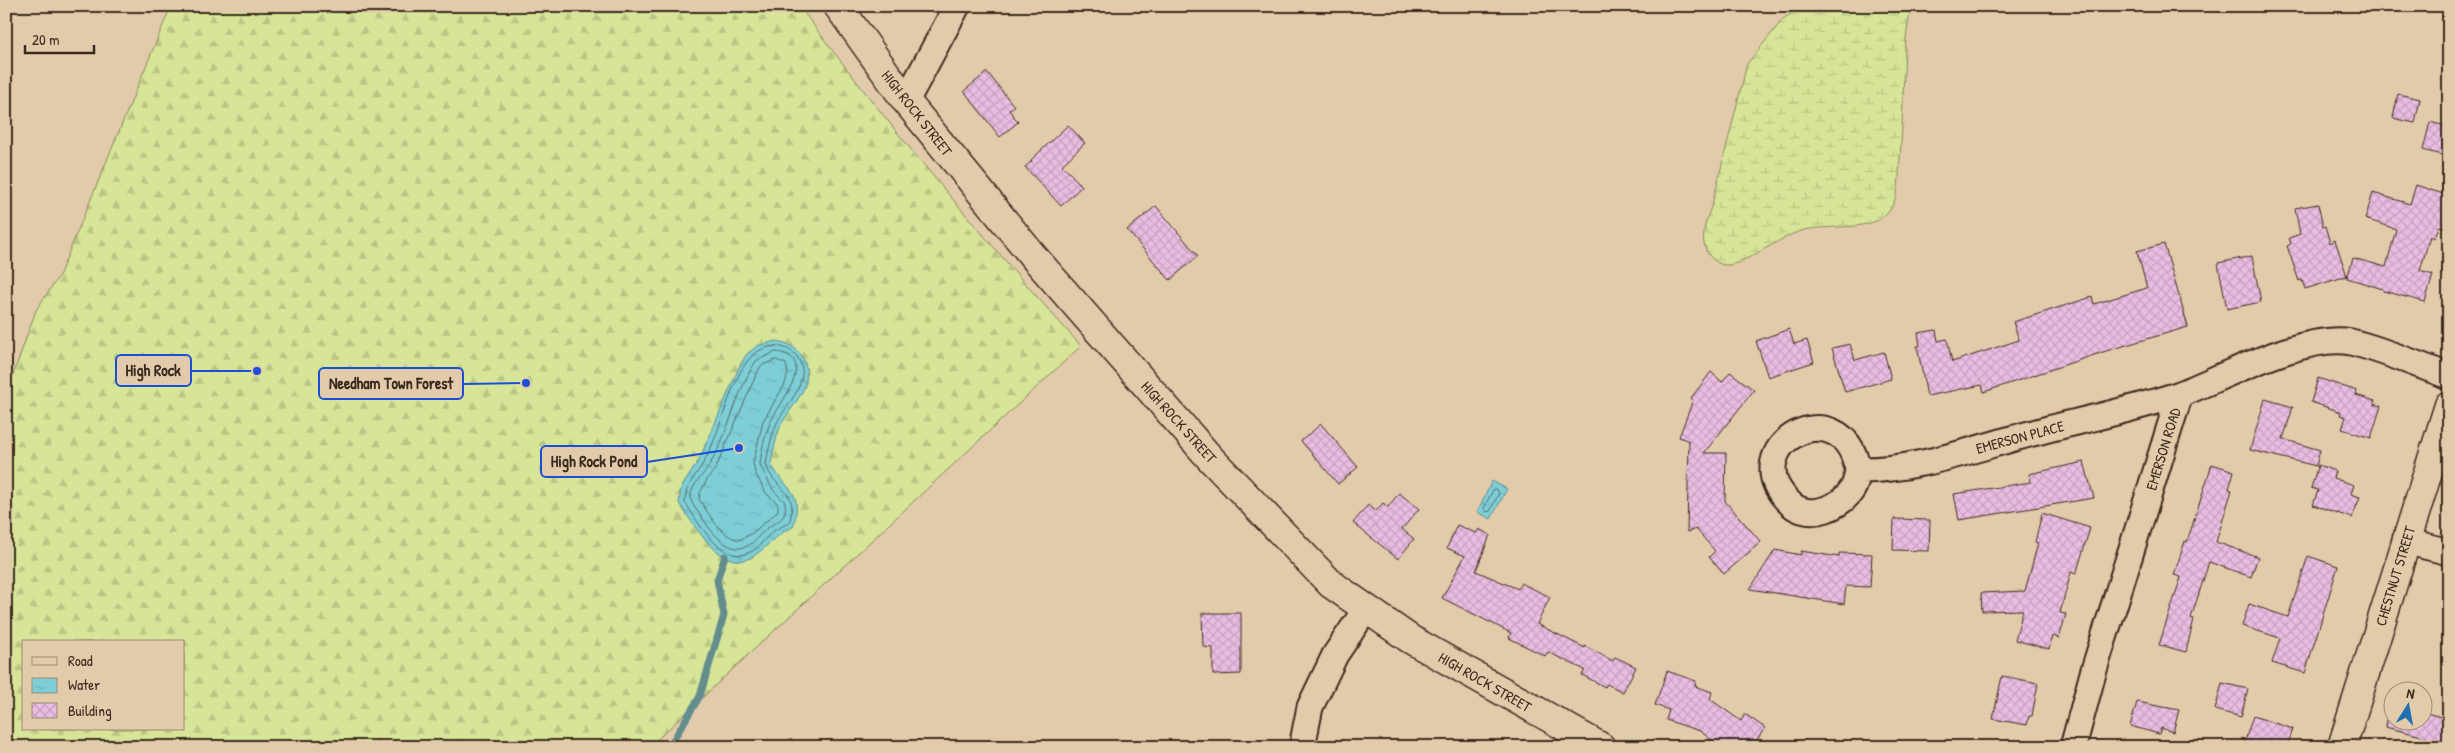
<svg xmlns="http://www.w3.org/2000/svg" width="2455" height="753" viewBox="0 0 2455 753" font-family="'Patrick Hand',sans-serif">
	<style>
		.forest { fill: url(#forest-firs); stroke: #88885b; fill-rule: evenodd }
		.wetland { fill: url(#wetland-marsh); stroke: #88885b }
		.water { fill: url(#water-ripples); stroke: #638c8d }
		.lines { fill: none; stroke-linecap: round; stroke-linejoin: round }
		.shore { stroke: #556c68; stroke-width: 1 }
		.stream { stroke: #638c8d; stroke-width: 7 }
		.building { fill: url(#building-cross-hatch); stroke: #3b2a1e }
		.street-casing { stroke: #3b2a1e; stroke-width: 29 }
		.secondary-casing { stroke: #3b2a1e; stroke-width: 31 }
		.street { stroke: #e2cbab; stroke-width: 25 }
		.secondary { stroke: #e2cbab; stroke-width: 28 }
		.labels { text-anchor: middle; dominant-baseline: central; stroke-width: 4.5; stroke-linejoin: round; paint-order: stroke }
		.street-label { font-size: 15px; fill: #3b2a1e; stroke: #e2cbab }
		.leader { fill: none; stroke: #1d4ed8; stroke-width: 2 }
		.callout-dot { fill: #1d4ed8; stroke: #e2cbab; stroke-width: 2 }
		.callout { fill: #e2cbab; stroke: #1d4ed8; stroke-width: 2 }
		.callout-label { font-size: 16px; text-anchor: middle; font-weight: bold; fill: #3b2a1e }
	</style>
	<defs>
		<pattern id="forest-firs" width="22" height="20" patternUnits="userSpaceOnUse" patternTransform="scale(1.25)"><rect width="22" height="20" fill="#d6e598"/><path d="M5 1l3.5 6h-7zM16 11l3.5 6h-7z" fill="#b9c583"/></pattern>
		<pattern id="wetland-marsh" width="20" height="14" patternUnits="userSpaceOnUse" patternTransform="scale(1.25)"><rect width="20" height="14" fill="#d6e598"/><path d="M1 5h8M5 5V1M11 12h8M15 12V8" fill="none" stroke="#b9c583"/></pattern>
		<pattern id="water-ripples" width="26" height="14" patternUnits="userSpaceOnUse" patternTransform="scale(1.25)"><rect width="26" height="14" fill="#7dced7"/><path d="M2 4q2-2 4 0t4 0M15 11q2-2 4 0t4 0" fill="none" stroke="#6db1b8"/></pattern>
		<pattern id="building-cross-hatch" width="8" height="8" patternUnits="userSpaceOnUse" patternTransform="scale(1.25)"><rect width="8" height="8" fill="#e9bce1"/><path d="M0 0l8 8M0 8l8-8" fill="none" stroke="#c9a2c1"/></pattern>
	</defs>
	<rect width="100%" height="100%" fill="#e2cbab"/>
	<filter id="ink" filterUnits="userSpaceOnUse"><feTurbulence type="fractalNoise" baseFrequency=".02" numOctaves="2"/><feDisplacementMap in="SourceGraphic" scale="10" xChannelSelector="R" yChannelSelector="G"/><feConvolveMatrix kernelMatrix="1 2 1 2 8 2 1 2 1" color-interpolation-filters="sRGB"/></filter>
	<g filter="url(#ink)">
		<path class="forest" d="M 171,6 L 799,6 C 887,125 982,236 1081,346 L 649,747 L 6,747 L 6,395 L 36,310 L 59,276 ZM 24,642 L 184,642 L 184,729 L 24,729 Z"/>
		<path class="wetland" d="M 1802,6 L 1911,6 C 1909,20 1906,34 1905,48 C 1903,85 1903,121 1900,158 C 1898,176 1901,193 1890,210 C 1874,234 1826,223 1801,231 C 1780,237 1746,263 1729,265 C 1721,266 1714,261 1709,255 C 1698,241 1706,220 1712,205 L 1747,64 L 1783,19 Z"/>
		<path class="water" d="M 775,341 C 802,343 815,370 801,394 C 795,405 786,415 780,427 C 776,438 773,452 771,464 C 787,493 804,489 793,527 C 774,535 766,550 750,558 C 720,572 692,522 679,503 L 681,488 L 699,460 L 740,365 L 747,354 L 757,346 Z
			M 1492,481 L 1507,489 L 1491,519 L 1477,512 Z"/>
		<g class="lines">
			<path class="shore" d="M 775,346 C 785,347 793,350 798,358 C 813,381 784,406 776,425 C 771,437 768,451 766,464 C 773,491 801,489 789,523 C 782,526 774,530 769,535 C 762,542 757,550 748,553 C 721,564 696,520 685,502 C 685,485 696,476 704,462 C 720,435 731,377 751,357 C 757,350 767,347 775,346 Z
				M 776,352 C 821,356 777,406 770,423 C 765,436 761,451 760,465 L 773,490 L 785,502 C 787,522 778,519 765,530 C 759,535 754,544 745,547 C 727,553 711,531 703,519 C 700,514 692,506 691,499 C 689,487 703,476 709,466 C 727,437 734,401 750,371 L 756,361 Z
				M 776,360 L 786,364 L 788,373 L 785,384 L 763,421 L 753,463 L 755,473 L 766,493 L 778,504 L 778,511 L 751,534 L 739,540 C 719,535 710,515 699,499 L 700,493 L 707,480 L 716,468 L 756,375 L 761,366 Z
				M 1496,489 L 1499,493 L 1490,511 L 1487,512 L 1484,508 L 1493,490 Z"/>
			<path class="stream" d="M 669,747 L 700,696 L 724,615 L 717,580 L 725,556"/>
		</g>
		<path class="building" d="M 987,72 L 1014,106 L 1009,110 L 1018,122 L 1000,137 L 964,91 Z
			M 2398,94 L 2420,99 L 2415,123 L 2393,118 Z
			M 2430,122 L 2449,127 L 2449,157 L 2423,150 Z
			M 1068,125 L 1085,143 L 1062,165 L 1082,186 L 1061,206 L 1025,167 L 1032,161 L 1031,160 Z
			M 2416,185 L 2449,196 L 2449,229 L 2439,226 L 2435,238 L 2430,236 L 2420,271 L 2433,275 L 2425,302 L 2383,291 L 2383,289 L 2347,278 L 2353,258 L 2386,267 L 2396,229 L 2365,219 L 2373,193 L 2410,204 Z
			M 2318,204 L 2323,227 L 2325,226 L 2330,243 L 2335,240 L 2347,276 L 2305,289 L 2302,280 L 2299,281 L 2287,246 L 2291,244 L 2289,238 L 2300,234 L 2295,208 Z
			M 1156,206 L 1198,256 L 1170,280 L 1127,230 Z
			M 2164,244 L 2188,327 L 2106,351 L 1984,392 L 1982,385 L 1927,396 L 1917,346 L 1920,346 L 1918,333 L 1936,330 L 1938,341 L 1947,339 L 1952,362 L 2019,340 L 2013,322 L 2092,297 L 2094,304 L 2147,288 L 2137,251 Z
			M 2252,256 L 2261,302 L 2227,309 L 2218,263 Z
			M 1789,329 L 1794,344 L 1807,340 L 1814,362 L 1768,377 L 1756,341 Z
			M 1850,344 L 1855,360 L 1884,352 L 1891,379 L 1845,392 L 1832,348 Z
			M 1711,372 L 1722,382 L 1730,372 L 1754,390 L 1704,453 L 1726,453 L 1725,501 L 1761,542 L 1724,574 L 1709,557 L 1715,551 L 1696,529 L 1687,532 L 1689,441 L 1679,437 L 1693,400 L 1691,398 Z
			M 2318,378 L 2357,391 L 2356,395 L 2375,401 L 2374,404 L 2381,406 L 2371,438 L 2342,429 L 2346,417 L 2340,415 L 2341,412 L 2311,402 Z
			M 2265,399 L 2293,407 L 2283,439 L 2320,450 L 2316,466 L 2250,450 Z
			M 1321,424 L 1358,467 L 1338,484 L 1301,441 Z
			M 2084,462 L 2094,498 L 1959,520 L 1954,494 L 2031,482 L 2029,474 Z
			M 2212,464 L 2234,471 L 2229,489 L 2232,490 L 2216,542 L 2258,557 L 2251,577 L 2209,562 L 2191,618 L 2194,619 L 2186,652 L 2159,645 L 2181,577 L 2174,575 L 2185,541 L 2187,542 Z
			M 2318,465 L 2335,471 L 2333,478 L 2354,485 L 2351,494 L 2360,497 L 2352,518 L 2313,505 L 2318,490 L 2311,488 Z
			M 1399,493 L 1419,509 L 1402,529 L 1414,539 L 1398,559 L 1353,523 L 1368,505 L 1376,511 L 1383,503 L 1388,507 Z
			M 2042,513 L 2090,528 L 2076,574 L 2071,572 L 2060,613 L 2066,614 L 2059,638 L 2052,636 L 2049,649 L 2015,640 L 2023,610 L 1982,611 L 1981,593 L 2025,591 L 2038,543 L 2035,542 Z
			M 1894,519 L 1930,520 L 1929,551 L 1893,550 Z
			M 1457,525 L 1476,533 L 1479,529 L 1490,535 L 1476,571 L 1518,589 L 1521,583 L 1550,597 L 1537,624 L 1585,648 L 1585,646 L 1613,661 L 1615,657 L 1636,667 L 1623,692 L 1607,684 L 1605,687 L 1582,675 L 1585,670 L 1548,652 L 1545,656 L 1509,638 L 1511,633 L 1442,598 L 1465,556 L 1447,548 Z
			M 1775,550 L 1801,555 L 1801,551 L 1839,557 L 1839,553 L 1872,554 L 1870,587 L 1846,586 L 1844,604 L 1750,589 Z
			M 2308,556 L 2338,566 L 2305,673 L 2272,663 L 2280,638 L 2242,626 L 2249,604 L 2288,617 Z
			M 1202,613 L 1241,613 L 1241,674 L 1213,675 L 1213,648 L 1203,647 Z
			M 1667,671 L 1696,681 L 1695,686 L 1712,692 L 1710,699 L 1741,721 L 1745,714 L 1765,728 L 1752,747 L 1721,747 L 1700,731 L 1666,720 L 1669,710 L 1655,705 Z
			M 2002,676 L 2038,683 L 2032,716 L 2029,716 L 2027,725 L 1993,719 Z
			M 2222,683 L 2248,689 L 2241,717 L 2215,710 Z
			M 2137,702 L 2179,710 L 2173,732 L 2161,728 L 2159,734 L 2130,726 Z
			M 2422,712 L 2449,719 L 2449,747 L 2424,744 L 2426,737 L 2385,727 L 2386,720 L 2422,720 Z
			M 2253,716 L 2293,729 L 2287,747 L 2243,747 Z"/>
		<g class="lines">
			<defs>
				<path id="street" d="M 906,101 L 957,6
					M 1858,470 C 1857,475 1856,483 1853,488 C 1842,507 1810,521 1791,504 C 1730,448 1842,385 1858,470 C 1917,471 1975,448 2033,433 C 2082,420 2132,410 2180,394
					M 2405,541 L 2449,552
					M 1302,747 L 1310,707 L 1335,655 L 1366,609
					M 2073,747 L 2093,673 L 2180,394 C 2224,377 2306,333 2351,342 C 2384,350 2417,365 2449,376"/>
				<path id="secondary" d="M 838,6 L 906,101 L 1033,256 L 1210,458 L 1331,584 L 1410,639 L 1601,747
					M 2342,747 L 2449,405"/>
			</defs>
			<use href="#street" class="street-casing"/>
			<use href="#secondary" class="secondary-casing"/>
			<use href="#street" class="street"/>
			<use href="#secondary" class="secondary"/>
		</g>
	</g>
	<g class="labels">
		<g class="street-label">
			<text transform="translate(917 113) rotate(52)">HIGH ROCK STREET</text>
			<text transform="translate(1179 422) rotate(48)">HIGH ROCK STREET</text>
			<text transform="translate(2020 437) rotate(-15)">EMERSON PLACE</text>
			<text transform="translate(2163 449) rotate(-73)">EMERSON ROAD</text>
			<text transform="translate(2395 576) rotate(-73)">CHESTNUT STREET</text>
			<text transform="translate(1485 682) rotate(30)">HIGH ROCK STREET</text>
		</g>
	</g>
	<path class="leader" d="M257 371L191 371M526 383L463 384M739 448L647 462"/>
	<g class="callout-dot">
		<circle cx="257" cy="371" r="5"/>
		<circle cx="526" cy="383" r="5"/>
		<circle cx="739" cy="448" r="5"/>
	</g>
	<g class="callout">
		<rect x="116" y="355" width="75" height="31" rx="5"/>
		<rect x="319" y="368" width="144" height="31" rx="5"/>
		<rect x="541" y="446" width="106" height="31" rx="5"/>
	</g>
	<g class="callout-label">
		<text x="153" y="376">High Rock</text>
		<text x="391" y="389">Needham Town Forest</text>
		<text x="594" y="467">High Rock Pond</text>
	</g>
	<rect width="2455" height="753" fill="none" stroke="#e2cbab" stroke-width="25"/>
	<rect x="12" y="12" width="2430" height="728" fill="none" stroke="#3b2a1e" stroke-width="2" filter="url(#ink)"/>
	<rect x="22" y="640" width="162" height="90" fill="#e2cbab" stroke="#9f8b73"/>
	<rect x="32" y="657" width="25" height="8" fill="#e2cbab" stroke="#9f8b73"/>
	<text x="68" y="666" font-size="15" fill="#3b2a1e">Road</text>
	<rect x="32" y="678" width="25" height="15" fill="url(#water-ripples)" stroke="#9f8b73"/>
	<text x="68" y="690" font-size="15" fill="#3b2a1e">Water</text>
	<rect x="32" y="703" width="25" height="15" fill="url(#building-cross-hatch)" stroke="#9f8b73"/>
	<text x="68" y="716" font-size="15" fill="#3b2a1e">Building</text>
	<g transform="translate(2408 706) rotate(11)"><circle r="24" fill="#e2cbab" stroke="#9f8b73"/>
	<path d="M0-4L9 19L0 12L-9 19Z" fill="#1f6fb2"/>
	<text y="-8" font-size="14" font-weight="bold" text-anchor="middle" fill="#3b2a1e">N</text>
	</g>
	<path d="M25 45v8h69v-8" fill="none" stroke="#3b2a1e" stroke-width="2.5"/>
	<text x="32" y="45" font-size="15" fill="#3b2a1e" stroke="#e2cbab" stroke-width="4" paint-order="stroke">20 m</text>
</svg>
